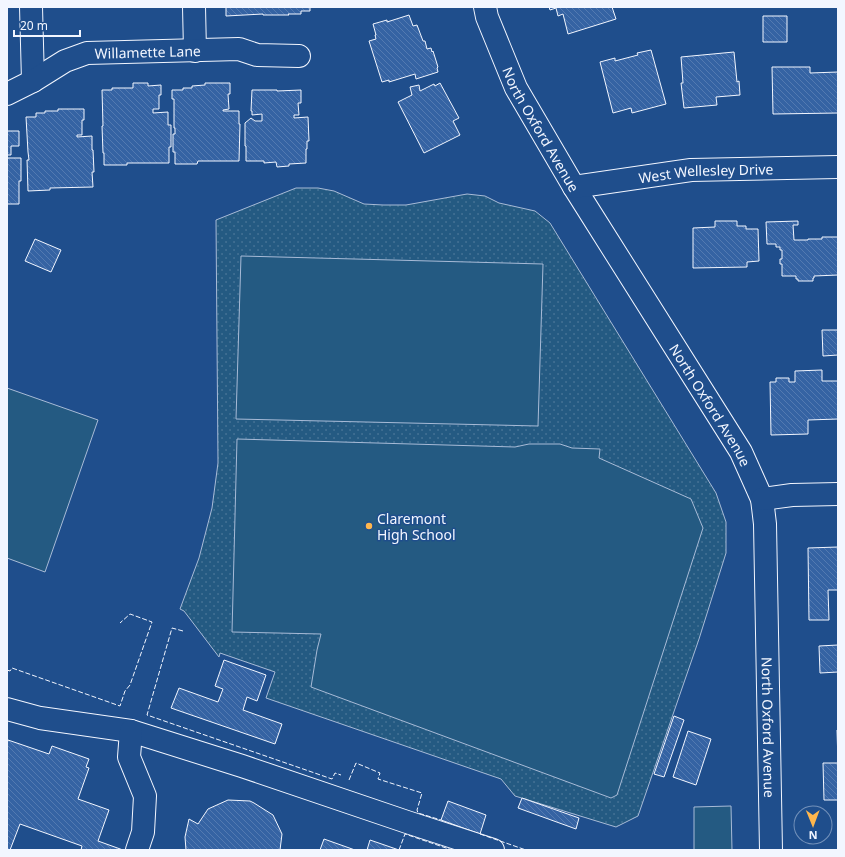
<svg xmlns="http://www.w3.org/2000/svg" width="845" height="857" viewBox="0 0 845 857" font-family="'Noto Sans',sans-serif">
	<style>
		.grass { fill: url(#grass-dots); stroke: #a8bbd7 }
		.garden { fill: #245a82; stroke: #a8bbd7 }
		.building { fill: url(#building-back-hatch); stroke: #f2f6ff }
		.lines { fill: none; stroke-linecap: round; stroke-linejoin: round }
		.minor-casing { stroke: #f2f6ff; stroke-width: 24 }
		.minor { stroke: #1f4e8c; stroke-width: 22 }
		.fence { stroke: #f2f6ff; stroke-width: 1; stroke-dasharray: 5 2; stroke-linecap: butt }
		.poi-dot { fill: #ffb74d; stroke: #1f4e8c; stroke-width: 1.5 }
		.labels { text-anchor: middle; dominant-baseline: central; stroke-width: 3; stroke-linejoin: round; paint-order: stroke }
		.street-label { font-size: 14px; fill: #f2f6ff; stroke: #1f4e8c }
		.poi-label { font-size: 14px; fill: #f2f6ff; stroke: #1f4e8c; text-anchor: start }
	</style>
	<defs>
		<pattern id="grass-dots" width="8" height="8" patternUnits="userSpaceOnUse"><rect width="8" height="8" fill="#245a82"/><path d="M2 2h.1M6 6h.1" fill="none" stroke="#447295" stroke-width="1.8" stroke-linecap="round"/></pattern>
		<pattern id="building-back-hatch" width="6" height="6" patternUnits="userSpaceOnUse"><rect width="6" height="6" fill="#3563a3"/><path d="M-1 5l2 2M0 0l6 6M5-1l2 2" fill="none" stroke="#537ab1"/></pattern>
	</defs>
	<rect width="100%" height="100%" fill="#1f4e8c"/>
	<path class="grass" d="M 296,188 L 318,188 L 334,191 L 364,204 L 383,205 L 406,205 L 467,194 L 485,196 L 499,203 L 535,211 L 550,223 L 716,493 L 726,522 L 726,553 L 699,639 L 638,816 L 616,827 L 515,796 L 501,779 L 266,698 L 275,672 L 220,653 L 219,657 L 184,611 L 180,609 L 199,558 L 212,508 L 218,463 L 216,220 Z"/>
	<path class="garden" d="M 241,256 L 543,264 L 538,426 L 236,419 Z
		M 7,388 L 98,420 L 45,572 L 7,558 Z
		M 237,439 L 515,447 L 529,444 L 560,444 L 572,448 L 600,449 L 599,458 L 691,499 L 703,528 L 617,795 L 611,798 L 311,687 L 317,650 L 321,634 L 232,632 Z
		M 731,806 L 732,850 L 694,850 L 694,807 Z"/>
	<path class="building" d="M 226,7 L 310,7 L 310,11 L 301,11 L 301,14 L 288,14 L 289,15 L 263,15 L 263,14 L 226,16 Z
		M 549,7 L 612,7 L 616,19 L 568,34 L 563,14 L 558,16 L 556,8 L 550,10 Z
		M 409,15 L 413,26 L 417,25 L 423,41 L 425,41 L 427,49 L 431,48 L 432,52 L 433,51 L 438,67 L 437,68 L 438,72 L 416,79 L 415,74 L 389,82 L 389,80 L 382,82 L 369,41 L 376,39 L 375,35 L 376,35 L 373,24 L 387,20 L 387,22 Z
		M 763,16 L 787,16 L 787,42 L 763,42 Z
		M 651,50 L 666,104 L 632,113 L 631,108 L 613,113 L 600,62 L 615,58 L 615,61 L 638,55 L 637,53 Z
		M 734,52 L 737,82 L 739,81 L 740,95 L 716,97 L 717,105 L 684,108 L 681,83 L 683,83 L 681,57 Z
		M 772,67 L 810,67 L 810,73 L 838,72 L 838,113 L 773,114 Z
		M 133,83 L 148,83 L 148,86 L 161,85 L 161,95 L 159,95 L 159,109 L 153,109 L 153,113 L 168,112 L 168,125 L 171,125 L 171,147 L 169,147 L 169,163 L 127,163 L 127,165 L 104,165 L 104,153 L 103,153 L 102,126 L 103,126 L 102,90 L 112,90 L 112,88 L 133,88 Z
		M 205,83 L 230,83 L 230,94 L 228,94 L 229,109 L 223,110 L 223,111 L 239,111 L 239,124 L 240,124 L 239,161 L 198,161 L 197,164 L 175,164 L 175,152 L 173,152 L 173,134 L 175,134 L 175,128 L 174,128 L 174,99 L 172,99 L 172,90 L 183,90 L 183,88 L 192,88 L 192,86 L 205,85 Z
		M 440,83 L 459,118 L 453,121 L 460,135 L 424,153 L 398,102 L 412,95 L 410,87 L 419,85 L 420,91 L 434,84 L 435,86 Z
		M 252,90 L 277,90 L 277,91 L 301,90 L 301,103 L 298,103 L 299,115 L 294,115 L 294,118 L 308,117 L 309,141 L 307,141 L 307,149 L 306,149 L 306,163 L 289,164 L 289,166 L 277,167 L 276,162 L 264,163 L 264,161 L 246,161 L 246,146 L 245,146 L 245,123 L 251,118 L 255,121 L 262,121 L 262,114 L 252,115 L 252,111 L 251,111 Z
		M 58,109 L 84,109 L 84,120 L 82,120 L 82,135 L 77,135 L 77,137 L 92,136 L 92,150 L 93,150 L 94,172 L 92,172 L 93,187 L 50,188 L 50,190 L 28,191 L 27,160 L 29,160 L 28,152 L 26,117 L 36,117 L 36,113 L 45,113 L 45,111 L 58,111 Z
		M 7,131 L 19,131 L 19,146 L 11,146 L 11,155 L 7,155 Z
		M 7,158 L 21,158 L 21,181 L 19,181 L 19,204 L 7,204 Z
		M 715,221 L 737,221 L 737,226 L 746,226 L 746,229 L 758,229 L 759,261 L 747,262 L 747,267 L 693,268 L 693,228 L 715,227 Z
		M 798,221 L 798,225 L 793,225 L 794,240 L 808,240 L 808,239 L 822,239 L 822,237 L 838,237 L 838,275 L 814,276 L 814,278 L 813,278 L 813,281 L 798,281 L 798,279 L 796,279 L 796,276 L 782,276 L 782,264 L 780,264 L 780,259 L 782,259 L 782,250 L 780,250 L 780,247 L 776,247 L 776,244 L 767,244 L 766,222 Z
		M 35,239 L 61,250 L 51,272 L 25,261 Z
		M 822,330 L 838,330 L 838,355 L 823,356 Z
		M 822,370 L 822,381 L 838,381 L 838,419 L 808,420 L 808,434 L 771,435 L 770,382 L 776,382 L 776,378 L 789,378 L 789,382 L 795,382 L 795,371 Z
		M 838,547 L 838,590 L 828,590 L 829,620 L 809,620 L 808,548 Z
		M 838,645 L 838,672 L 820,673 L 819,646 Z
		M 224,660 L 266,675 L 257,701 L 247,697 L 243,710 L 282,724 L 275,744 L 171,708 L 179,688 L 218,702 L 223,689 L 215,686 Z
		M 674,716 L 684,720 L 664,777 L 654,774 Z
		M 837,730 L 838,730 L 838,800 L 824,800 L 823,763 L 838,763 Z
		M 688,731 L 711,739 L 696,785 L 673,777 Z
		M 8,740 L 49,754 L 52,746 L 89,759 L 86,767 L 89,768 L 78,799 L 109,810 L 98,841 L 123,850 L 81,850 L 82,846 L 20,824 L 10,850 L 7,850 L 7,744 Z
		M 522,798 L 579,818 L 576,829 L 518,808 Z
		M 228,800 L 250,801 L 254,803 L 273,815 L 282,834 L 280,850 L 186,850 L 185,837 L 189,819 L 198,824 L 208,809 Z
		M 448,801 L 486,815 L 480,834 L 441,820 Z
		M 324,839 L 355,850 L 320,850 Z
		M 370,840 L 399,850 L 367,850 Z"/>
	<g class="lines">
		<defs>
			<g id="minor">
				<path d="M 31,7 L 33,81"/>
				<path d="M 194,7 L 195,51"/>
				<path id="s1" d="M 485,7 L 487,17 L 516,88 L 574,187 L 741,452 L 762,499 L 765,524 L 771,850"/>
				<path id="s2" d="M 7,94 L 33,81 L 65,61 L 87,53 L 239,49 L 257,55 L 299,56"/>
				<path id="s3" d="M 574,187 L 691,170 L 838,167"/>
				<path d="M 762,499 L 792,495 L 838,494"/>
				<path d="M 7,709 L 40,718 L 131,731 L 242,766 L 407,822 L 493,850"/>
				<path d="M 131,731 L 129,757 L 145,796 L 143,832 L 137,850"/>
			</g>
		</defs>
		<use href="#minor" class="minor-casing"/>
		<use href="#minor" class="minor"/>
		<path class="fence" d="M 183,631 L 172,628 L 147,715 L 332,779 L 335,773 L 341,775
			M 7,670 L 10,671 L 12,668 L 120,706 L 125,691 L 130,685 L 152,622 L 130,614 L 120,623
			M 349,780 L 356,763 L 380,773 L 378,779 L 422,793 L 417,810 L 418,813 L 441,820
			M 480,834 L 526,850
			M 399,850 L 405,834 L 452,850"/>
	</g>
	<circle class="poi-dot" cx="369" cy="526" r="4"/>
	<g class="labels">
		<g class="street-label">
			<text stroke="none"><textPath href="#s2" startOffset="151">Willamette Lane</textPath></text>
			<text stroke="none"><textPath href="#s1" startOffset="135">North Oxford Avenue</textPath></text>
			<text stroke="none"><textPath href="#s3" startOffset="133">West Wellesley Drive</textPath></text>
			<text stroke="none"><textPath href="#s1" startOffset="459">North Oxford Avenue</textPath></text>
			<text stroke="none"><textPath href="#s1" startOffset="795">North Oxford Avenue</textPath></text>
		</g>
		<g class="poi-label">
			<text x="377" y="518">Claremont<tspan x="377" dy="16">High School</tspan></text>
		</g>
	</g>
	<rect width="845" height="857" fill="none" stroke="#f2f6ff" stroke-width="16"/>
	<g transform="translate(813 825) rotate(179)"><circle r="19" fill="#1f4e8c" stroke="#7391ba"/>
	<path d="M0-3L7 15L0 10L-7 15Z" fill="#ffb74d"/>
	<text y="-6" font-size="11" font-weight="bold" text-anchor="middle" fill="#f2f6ff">N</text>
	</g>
	<path d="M14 30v6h66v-6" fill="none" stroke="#f2f6ff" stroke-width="2"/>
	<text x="20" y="30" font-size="12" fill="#f2f6ff" stroke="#1f4e8c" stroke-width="3" paint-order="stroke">20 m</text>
</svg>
